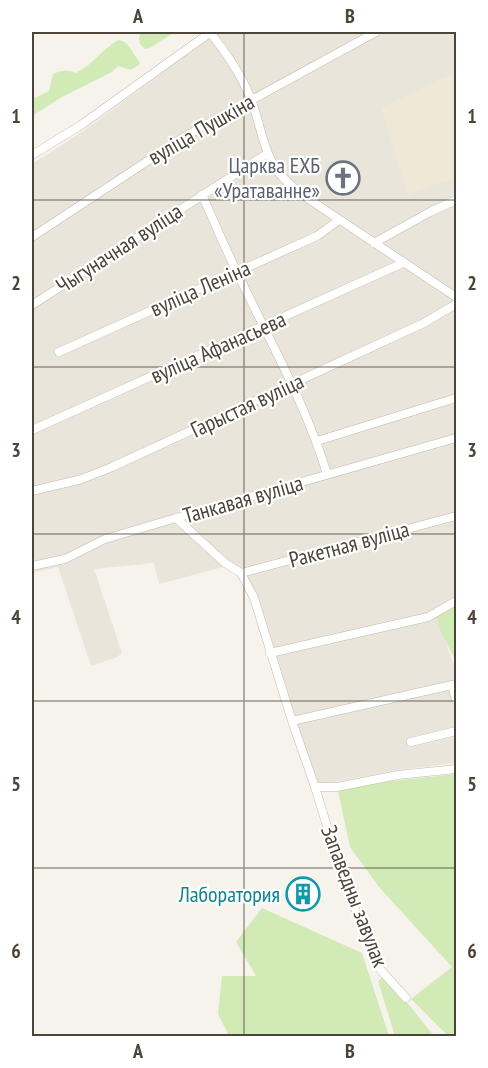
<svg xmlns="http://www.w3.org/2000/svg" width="488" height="1068" viewBox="0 0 488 1068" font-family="'PT Sans Narrow',sans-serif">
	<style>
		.residential { fill: #eae5da }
		.education { fill: #efe8d6 }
		.green { fill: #d2eab5 }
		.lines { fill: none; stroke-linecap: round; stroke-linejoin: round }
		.minor-casing { stroke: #c2bbae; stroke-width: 9 }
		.minor { stroke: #fff; stroke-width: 8 }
		.grid { fill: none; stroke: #4b4439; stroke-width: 1.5; stroke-opacity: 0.55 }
		.labels { text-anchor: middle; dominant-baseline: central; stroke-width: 4.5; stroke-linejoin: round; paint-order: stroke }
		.street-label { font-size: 22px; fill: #4b4439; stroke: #fff }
		.worship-label { font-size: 22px; fill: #5b616d; stroke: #fff; text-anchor: end }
		.culture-label { font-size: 22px; fill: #0d838f; stroke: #fff; text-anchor: end }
		.neatline { fill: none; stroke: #4b4439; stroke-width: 2 }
		.grid-label { font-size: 20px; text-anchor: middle; font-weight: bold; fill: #4b4439 }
	</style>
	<rect width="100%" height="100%" fill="#f6f3ec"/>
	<path class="residential" d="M 217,32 L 456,32 L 456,605 L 436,615 L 456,671 L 456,763 L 398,770 L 336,782 L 313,783 L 254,598 L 241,573 L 223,567 L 159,584 L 154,563 L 94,569 L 122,653 L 117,657 L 91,666 L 58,567 L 32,573 L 32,163 L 42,158 L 86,129 Z"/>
	<path class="education" d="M 456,72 L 456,182 L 447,180 L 408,195 L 381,108 Z"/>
	<path class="green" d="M 141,32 L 175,32 L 150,48 L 145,49 L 140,44 L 139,39 Z
		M 118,40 C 129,41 133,54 140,63 L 139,65 L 131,70 L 118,66 L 112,72 L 62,97 L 32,116 L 32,94 L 35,98 L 49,91 L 53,74 C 62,70 67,69 76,73 C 94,64 102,49 118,40 Z
		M 456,605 L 456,662 L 441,632 L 436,615 Z
		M 456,774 L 456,1036 L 448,1036 L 411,999 L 452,967 L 379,887 L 350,847 L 337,787 Z
		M 262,908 L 362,953 L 389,1036 L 229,1036 L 218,1014 L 222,976 L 256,976 L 236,942 Z
		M 385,975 L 434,1036 L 395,1036 L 378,981 Z"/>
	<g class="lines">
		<defs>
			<path id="minor" d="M 210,32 C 226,53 241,74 251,99 C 259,120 262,144 273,164 C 282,180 298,191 313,202 L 456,297
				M 32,155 L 81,125 L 211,32
				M 202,195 C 214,221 225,248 238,274 C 269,340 306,404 327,474
				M 32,237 L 184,137 L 376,32
				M 374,243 L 430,212 L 456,200
				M 32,305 L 268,153
				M 59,352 L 317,236 L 339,220
				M 32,430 L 403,263
				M 317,441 L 456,398
				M 32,491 L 82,479 L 112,467 L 424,323 L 456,304
				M 176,518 L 225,563 L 241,573 L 254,598 L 292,721 L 315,787 L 342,875 L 378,967 L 406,998
				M 32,566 L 65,559 L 105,539 L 176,518 L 456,438
				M 241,573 L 456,516
				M 270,653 L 428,617 L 456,601
				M 292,721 L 452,685 L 456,700
				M 411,742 L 456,731
				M 315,787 L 337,787 L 398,775 L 456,769"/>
		</defs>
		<use href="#minor" class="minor-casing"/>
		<use href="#minor" class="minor"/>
	</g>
	<path class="grid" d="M 244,32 L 244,1036M 32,200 L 456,200M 32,367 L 456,367M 32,534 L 456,534M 32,701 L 456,701M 32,868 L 456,868"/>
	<defs>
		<symbol id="church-ring" viewBox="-11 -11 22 22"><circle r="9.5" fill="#fff" stroke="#6b7280" stroke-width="1.5"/><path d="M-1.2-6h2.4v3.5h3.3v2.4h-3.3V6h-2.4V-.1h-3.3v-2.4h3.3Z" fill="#6b7280"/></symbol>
		<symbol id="building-ring" viewBox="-11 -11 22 22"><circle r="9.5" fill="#fff" stroke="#0f9aa8" stroke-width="1.5"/><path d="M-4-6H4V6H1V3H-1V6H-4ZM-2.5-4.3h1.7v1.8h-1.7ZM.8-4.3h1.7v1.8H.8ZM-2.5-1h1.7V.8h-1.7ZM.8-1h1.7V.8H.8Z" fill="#0f9aa8"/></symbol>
	</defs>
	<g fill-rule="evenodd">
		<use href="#church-ring" x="324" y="159" width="38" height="38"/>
		<use href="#building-ring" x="284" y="875" width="38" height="38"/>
	</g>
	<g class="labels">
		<g class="street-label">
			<text transform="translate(201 129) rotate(-30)">вуліца Пушкіна</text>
			<text transform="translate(119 248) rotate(-33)">Чыгуначная вуліца</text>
			<text transform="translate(200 288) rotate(-24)">вуліца Леніна</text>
			<text transform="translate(218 347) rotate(-24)">вуліца Афанасьева</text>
			<text transform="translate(247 405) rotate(-25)">Гарыстая вуліца</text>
			<text transform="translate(243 499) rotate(-16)">Танкавая вуліца</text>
			<text transform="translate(349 544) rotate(-15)">Ракетная вуліца</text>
			<text transform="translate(355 896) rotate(69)">Запаведны завулак</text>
		</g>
		<g class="worship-label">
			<text x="320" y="165">Царква ЕХБ<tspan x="320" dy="25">«Уратаванне»</tspan></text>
		</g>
		<g class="culture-label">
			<text x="280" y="894">Лаборатория</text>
		</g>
	</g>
	<rect width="488" height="1068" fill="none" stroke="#ffffff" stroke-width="66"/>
	<rect x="33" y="33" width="422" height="1002" class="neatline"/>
	<g class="grid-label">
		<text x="138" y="23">A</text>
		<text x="350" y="23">B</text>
		<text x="16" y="123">1</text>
		<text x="472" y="123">1</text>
		<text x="16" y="290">2</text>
		<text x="472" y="290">2</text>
		<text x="16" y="457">3</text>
		<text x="472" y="457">3</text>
		<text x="16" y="624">4</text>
		<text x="472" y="624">4</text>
		<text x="16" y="791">5</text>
		<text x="472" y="791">5</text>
		<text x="16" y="958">6</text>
		<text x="472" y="958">6</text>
		<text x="138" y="1058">A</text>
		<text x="350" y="1058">B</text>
	</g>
</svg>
